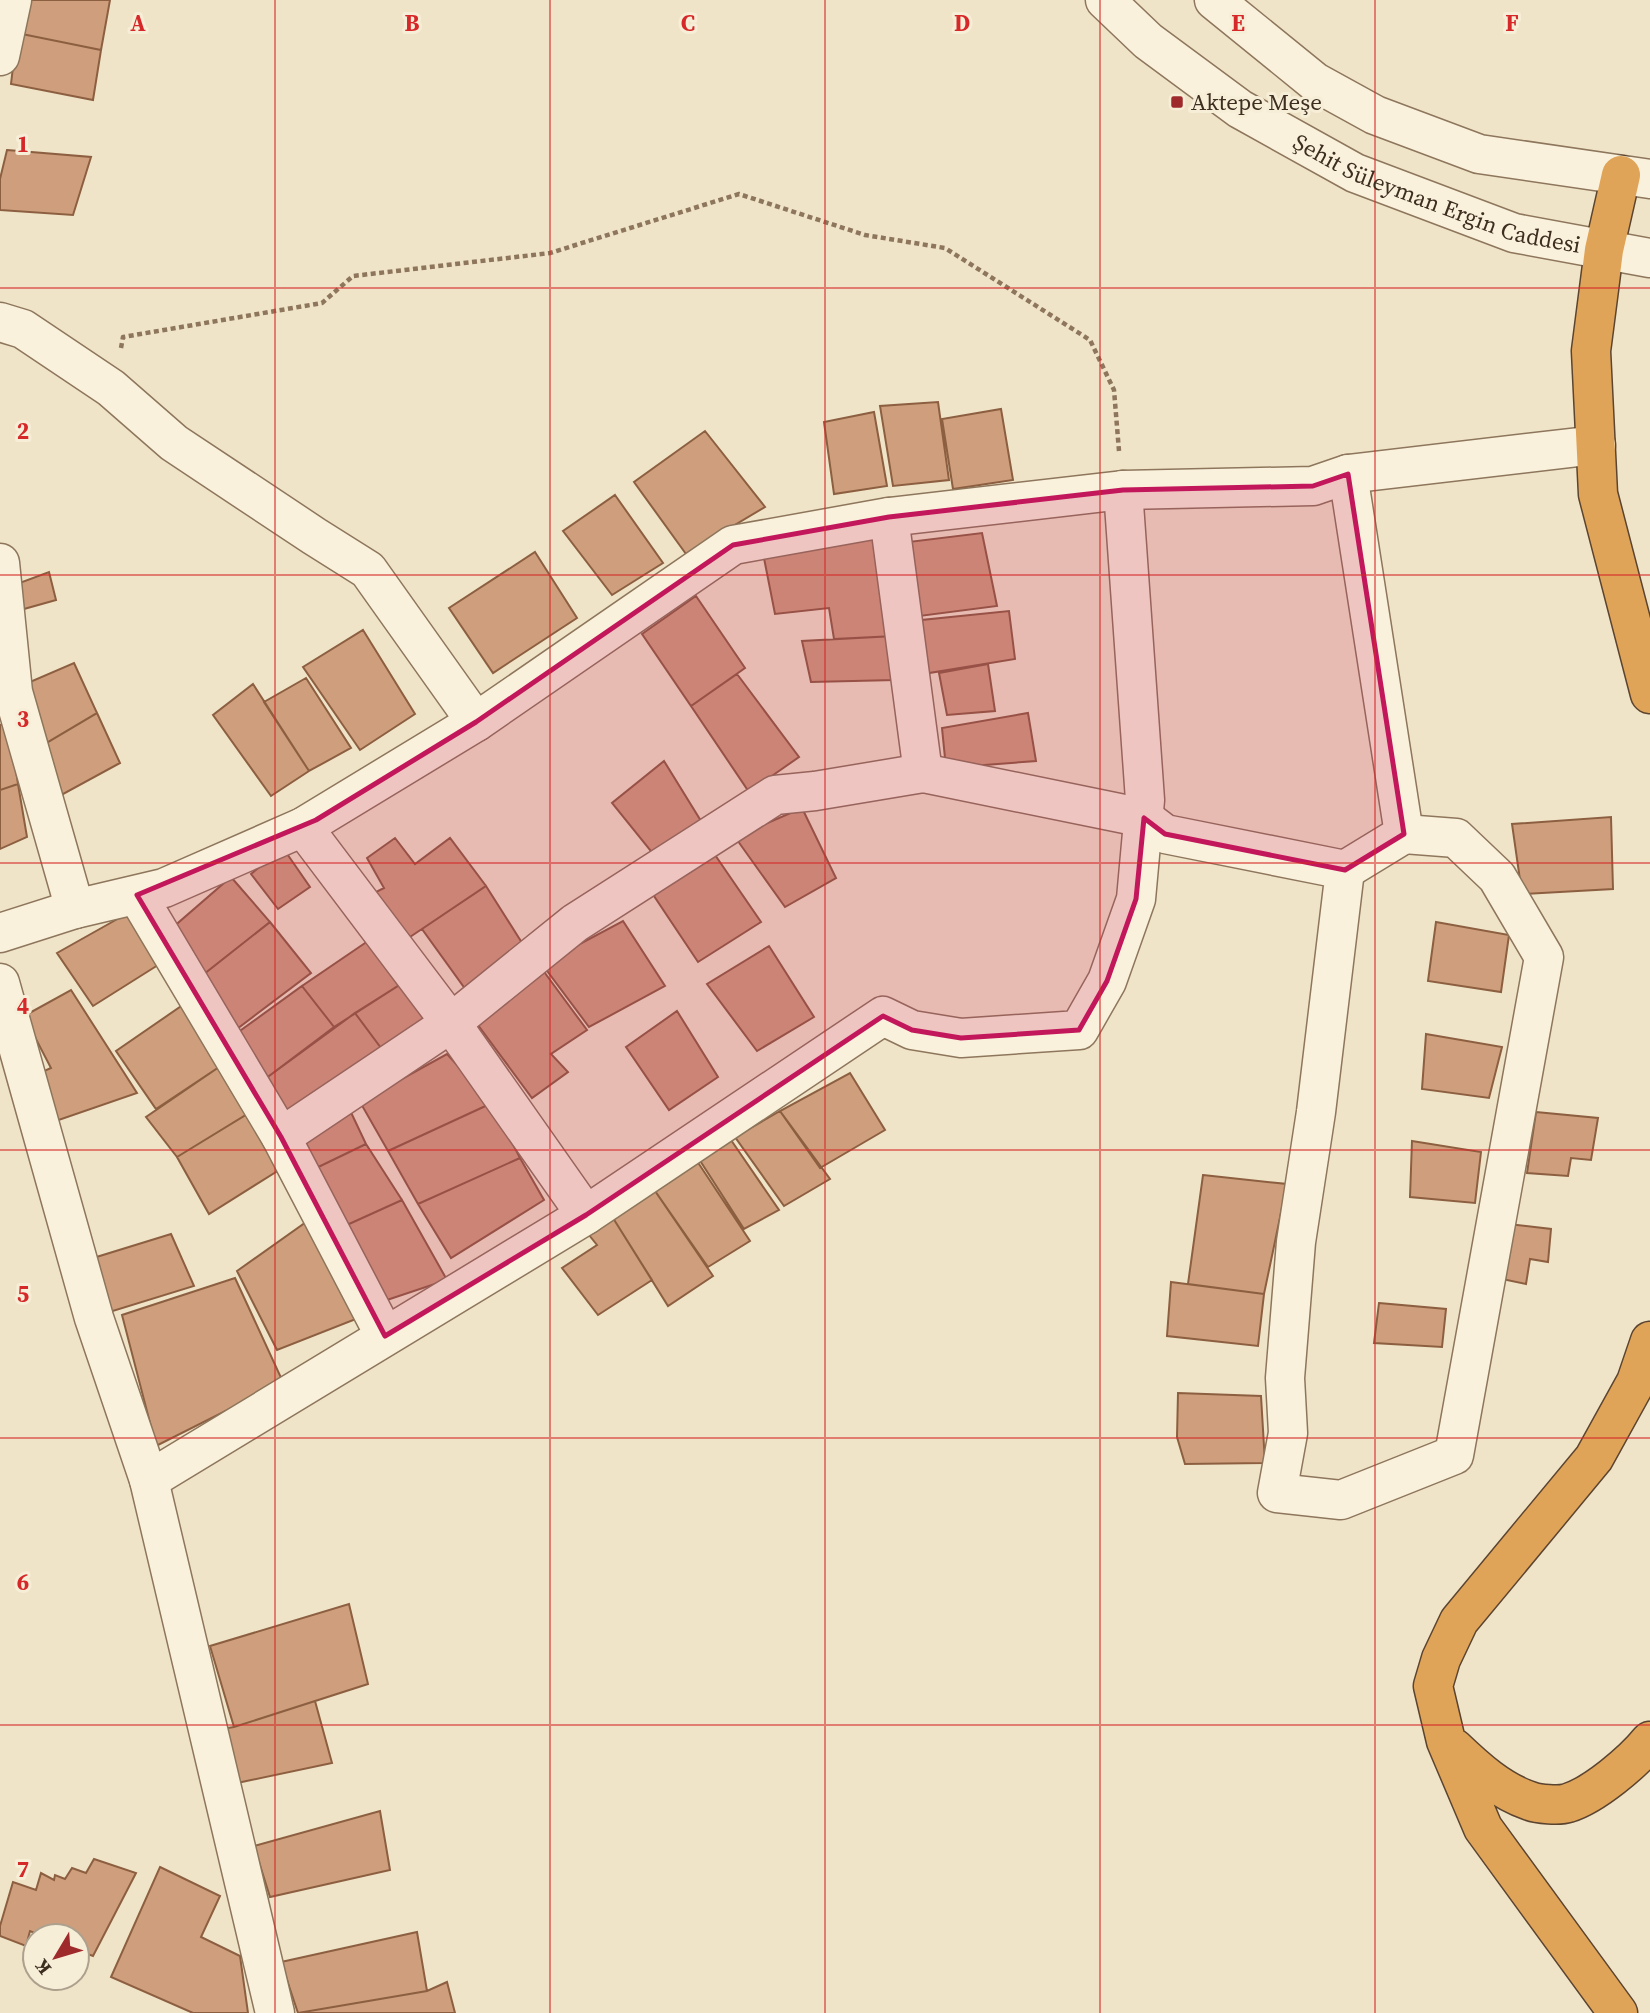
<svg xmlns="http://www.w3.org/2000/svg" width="1650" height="2013" viewBox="0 0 1650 2013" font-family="'Source Serif 4',serif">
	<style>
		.building { fill: #cf9f7d; stroke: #8d5f41; stroke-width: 2 }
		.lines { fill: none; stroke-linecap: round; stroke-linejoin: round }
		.minor-casing { stroke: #8d765c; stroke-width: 41 }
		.highway-casing { stroke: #5b4430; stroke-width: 41 }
		.path { stroke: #8d765c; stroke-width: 4.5; stroke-dasharray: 5 3.5; stroke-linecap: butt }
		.minor { stroke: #faf1dc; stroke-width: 38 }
		.highway { stroke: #e0a458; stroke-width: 38 }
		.marked { fill: #c2185b; fill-opacity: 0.2; stroke: #c2185b; stroke-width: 5; stroke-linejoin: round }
		.grid { fill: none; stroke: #d62828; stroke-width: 2; stroke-opacity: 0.55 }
		.poi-dot { fill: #9e2a2b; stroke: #f7eed8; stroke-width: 2.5 }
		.labels { text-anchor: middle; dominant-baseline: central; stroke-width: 6; stroke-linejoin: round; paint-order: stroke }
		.poi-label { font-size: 23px; fill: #3d2e20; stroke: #f7eed8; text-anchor: start }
		.street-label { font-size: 23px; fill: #3d2e20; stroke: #f7eed8 }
		.grid-label { font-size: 23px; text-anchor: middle; font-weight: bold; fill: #d62828; stroke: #f7eed8; stroke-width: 6; stroke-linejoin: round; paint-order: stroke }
	</style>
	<rect width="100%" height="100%" fill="#f0e4c8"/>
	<path class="building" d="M 23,0 L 110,0 L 101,50 L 17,33 Z
		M 17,33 L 101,50 L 93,100 L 11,84 Z
		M 7,150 L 91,157 L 73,215 L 0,210 L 0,179 Z
		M 938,402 L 949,480 L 893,486 L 880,406 Z
		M 1001,409 L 1013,480 L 953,489 L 942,419 Z
		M 874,412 L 887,486 L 834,494 L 824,422 Z
		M 705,431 L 765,507 L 686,554 L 634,482 Z
		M 615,495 L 663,563 L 612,595 L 563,531 Z
		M 883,528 L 895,636 L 834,639 L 829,608 L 775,614 L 762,548 Z
		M 982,533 L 997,606 L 912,617 L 900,543 Z
		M 535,552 L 577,618 L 493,673 L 449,608 Z
		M 49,572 L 56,600 L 24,609 L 14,585 Z
		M 696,596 L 745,668 L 691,706 L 642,634 Z
		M 1009,611 L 1015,659 L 923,674 L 912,621 Z
		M 363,630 L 415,714 L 360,750 L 303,667 Z
		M 895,636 L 895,680 L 811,682 L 802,641 Z
		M 74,663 L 97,713 L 43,745 L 16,688 Z
		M 988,664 L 995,711 L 947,715 L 939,673 Z
		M 737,674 L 799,757 L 749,792 L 691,706 Z
		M 306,678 L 351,748 L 309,771 L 264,702 Z
		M 253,684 L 309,771 L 271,796 L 213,715 Z
		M 97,713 L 120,763 L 54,799 L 43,745 Z
		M 1028,713 L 1036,761 L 946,768 L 942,728 Z
		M 9,722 L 18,784 L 0,790 L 0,725 Z
		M 664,761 L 701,821 L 654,855 L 612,803 Z
		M 18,784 L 27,837 L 0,849 L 0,790 Z
		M 802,808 L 836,878 L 785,907 L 735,837 Z
		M 1611,817 L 1613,889 L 1522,894 L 1512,824 Z
		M 395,838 L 415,864 L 450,838 L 486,886 L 407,939 L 372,894 L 384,888 L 367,858 Z
		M 283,848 L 310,887 L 278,909 L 251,874 Z
		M 713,852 L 761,922 L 698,962 L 652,893 Z
		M 231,877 L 270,922 L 204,974 L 171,929 Z
		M 486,886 L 524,946 L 466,990 L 422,929 Z
		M 137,908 L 166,960 L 93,1006 L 57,953 Z
		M 623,921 L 665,986 L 589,1027 L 542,964 Z
		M 270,922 L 311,973 L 233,1032 L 204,974 Z
		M 1436,922 L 1509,935 L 1501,992 L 1428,981 Z
		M 368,941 L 404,982 L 334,1027 L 302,986 Z
		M 769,946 L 814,1017 L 757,1051 L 707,984 Z
		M 542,969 L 587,1030 L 551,1054 L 568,1072 L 532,1098 L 475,1021 Z
		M 404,982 L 430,1021 L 384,1052 L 355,1013 Z
		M 302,986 L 334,1027 L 265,1079 L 237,1033 Z
		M 71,990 L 137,1093 L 50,1123 L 33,1076 L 51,1068 L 24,1016 Z
		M 190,1000 L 225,1063 L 156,1109 L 116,1051 Z
		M 677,1011 L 718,1077 L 669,1110 L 626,1047 Z
		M 355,1013 L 381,1048 L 288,1116 L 265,1079 Z
		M 1426,1034 L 1502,1047 L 1489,1098 L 1422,1089 Z
		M 447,1054 L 492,1103 L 388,1151 L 360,1102 Z
		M 225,1063 L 254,1110 L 177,1157 L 146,1117 Z
		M 850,1073 L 885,1130 L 820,1168 L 780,1111 Z
		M 492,1103 L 520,1158 L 418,1204 L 388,1151 Z
		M 347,1104 L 366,1144 L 310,1171 L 294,1137 Z
		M 254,1110 L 284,1167 L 209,1214 L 177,1157 Z
		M 780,1111 L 830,1179 L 784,1206 L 735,1137 Z
		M 1536,1112 L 1598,1118 L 1591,1160 L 1571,1158 L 1568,1176 L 1527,1173 Z
		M 731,1140 L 779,1210 L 744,1229 L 699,1159 Z
		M 1412,1141 L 1481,1152 L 1475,1203 L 1410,1197 Z
		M 366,1144 L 402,1200 L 338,1229 L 310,1171 Z
		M 520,1158 L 544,1200 L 451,1258 L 418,1204 Z
		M 695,1158 L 750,1241 L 708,1267 L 653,1188 Z
		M 1203,1175 L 1287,1184 L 1264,1294 L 1188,1284 Z
		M 653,1188 L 713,1276 L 668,1306 L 613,1218 Z
		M 402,1200 L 447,1280 L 378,1303 L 338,1229 Z
		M 613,1218 L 652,1280 L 598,1315 L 562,1268 L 597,1245 L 589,1235 Z
		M 309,1220 L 361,1317 L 277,1350 L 237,1271 Z
		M 1508,1224 L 1551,1229 L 1548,1262 L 1530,1259 L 1526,1284 L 1502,1279 Z
		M 171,1234 L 194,1286 L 103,1314 L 90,1259 Z
		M 235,1278 L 283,1382 L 156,1446 L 122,1315 Z
		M 1171,1282 L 1264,1294 L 1258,1346 L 1167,1336 Z
		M 1379,1303 L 1446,1309 L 1442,1347 L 1374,1343 Z
		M 1178,1393 L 1261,1396 L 1265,1463 L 1185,1464 L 1177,1437 Z
		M 349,1604 L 368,1684 L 234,1727 L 210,1646 Z
		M 315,1701 L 332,1763 L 237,1783 L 221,1729 L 234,1727 Z
		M 380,1811 L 390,1870 L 270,1897 L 254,1846 Z
		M 94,1859 L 136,1873 L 93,1956 L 77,1950 L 77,1936 L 42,1936 L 30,1931 L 26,1946 L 0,1936 L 0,1926 L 13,1882 L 36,1890 L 41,1873 L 54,1880 L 55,1875 L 65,1879 L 72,1868 L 86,1873 Z
		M 160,1867 L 220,1896 L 201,1937 L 240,1956 L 248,2013 L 193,2013 L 111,1977 Z
		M 417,1932 L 427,1991 L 298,2013 L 281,1962 Z
		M 447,1982 L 455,2013 L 298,2013 L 427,1991 Z"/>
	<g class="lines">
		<defs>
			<g id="minor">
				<path id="s1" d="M 1105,0 L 1148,41 L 1240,109 L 1355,173 L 1514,233 L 1650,258"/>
				<path d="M 1214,0 L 1315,82 L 1375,115 L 1479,154 L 1650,179"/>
				<path d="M 0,56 L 12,0"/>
				<path d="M 0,322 L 23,329 L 111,388 L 174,443 L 314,536 L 368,570 L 476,722"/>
				<path d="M 889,517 L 923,773"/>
				<path d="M 0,563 L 13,692 L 75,909"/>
				<path d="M 303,827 L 451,1023 L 586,1215"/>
				<path d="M 1345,870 L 1404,834 L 1348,474"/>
				<path d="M 137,895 L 281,1137 L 385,1336"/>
				<path d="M 0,933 L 75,909 L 164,888 L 303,827 L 476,722 L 733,545 L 889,517 L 1123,490 L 1313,486 L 1348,474 L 1596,445"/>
				<path d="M 0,983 L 94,1318 L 149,1480 L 275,2013"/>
				<path d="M 281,1137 L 451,1023 L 575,923 L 775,795 L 815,791 L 923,773 L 1144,818 L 1165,834 L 1345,870 L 1316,1112 L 1296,1242 L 1285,1378 L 1288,1433 L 1277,1493 L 1341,1500 L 1454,1455 L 1544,957 L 1497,877 L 1456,838 L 1404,834"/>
				<path d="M 149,1480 L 586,1215 L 883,1016 L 912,1030 L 961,1038 L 1079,1030 L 1107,981 L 1136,899 L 1145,800 L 1123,490"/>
			</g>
			<path id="highway" d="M 1621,175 L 1604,250 L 1591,351 L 1598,494 L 1650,694
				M 1454,1748 C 1476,1769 1500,1791 1530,1801 C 1538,1804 1559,1806 1568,1803 C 1594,1795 1633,1762 1650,1741
				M 1618,2013 L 1483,1828 L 1446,1741 L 1433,1686 L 1441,1659 L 1459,1621 L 1594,1458 L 1636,1382 L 1650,1341"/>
		</defs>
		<use href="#minor" class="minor-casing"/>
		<use href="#highway" class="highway-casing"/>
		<path class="path" d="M 121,348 L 123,337 L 322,303 L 353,276 L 550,253 L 739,194 L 865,235 L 945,248 L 1090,340 L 1114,390 L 1119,451"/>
		<use href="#minor" class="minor"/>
		<use href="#highway" class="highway"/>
	</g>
	<path class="marked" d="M 1348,474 L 1404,834 L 1345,870 L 1165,834 L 1144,818 L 1136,899 L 1107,981 L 1079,1030 L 961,1038 L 912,1030 L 883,1016 L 586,1215 L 385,1336 L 281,1137 L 137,895 L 316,820 L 476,722 L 733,545 L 889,517 L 1123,490 L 1313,486 Z"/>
	<path class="grid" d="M 275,0 L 275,2013M 550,0 L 550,2013M 825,0 L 825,2013M 1100,0 L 1100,2013M 1375,0 L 1375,2013M 0,288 L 1650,288M 0,575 L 1650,575M 0,863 L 1650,863M 0,1150 L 1650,1150M 0,1438 L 1650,1438M 0,1725 L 1650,1725"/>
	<rect class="poi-dot" x="1170" y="95" width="14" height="14" rx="3.5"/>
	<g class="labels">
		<g class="poi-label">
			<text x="1191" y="102">Aktepe Meşe</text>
		</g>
		<g class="street-label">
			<text stroke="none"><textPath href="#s1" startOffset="390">Şehit Süleyman Ergin Caddesi</textPath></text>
		</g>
	</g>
	<g class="grid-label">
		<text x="138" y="31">A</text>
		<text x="412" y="31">B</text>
		<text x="688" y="31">C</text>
		<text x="962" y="31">D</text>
		<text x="1238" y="31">E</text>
		<text x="1512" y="31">F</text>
		<text x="23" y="152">1</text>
		<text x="23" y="439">2</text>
		<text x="23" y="727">3</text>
		<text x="23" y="1014">4</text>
		<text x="23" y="1302">5</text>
		<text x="23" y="1590">6</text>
		<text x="23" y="1877">7</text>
	</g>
	<g transform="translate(56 1957) rotate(232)"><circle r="33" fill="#f7eed8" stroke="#ada18e" stroke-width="2"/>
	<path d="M0-5L12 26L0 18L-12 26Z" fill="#9e2a2b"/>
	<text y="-10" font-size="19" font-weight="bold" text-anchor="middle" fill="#3d2e20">K</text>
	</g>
</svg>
